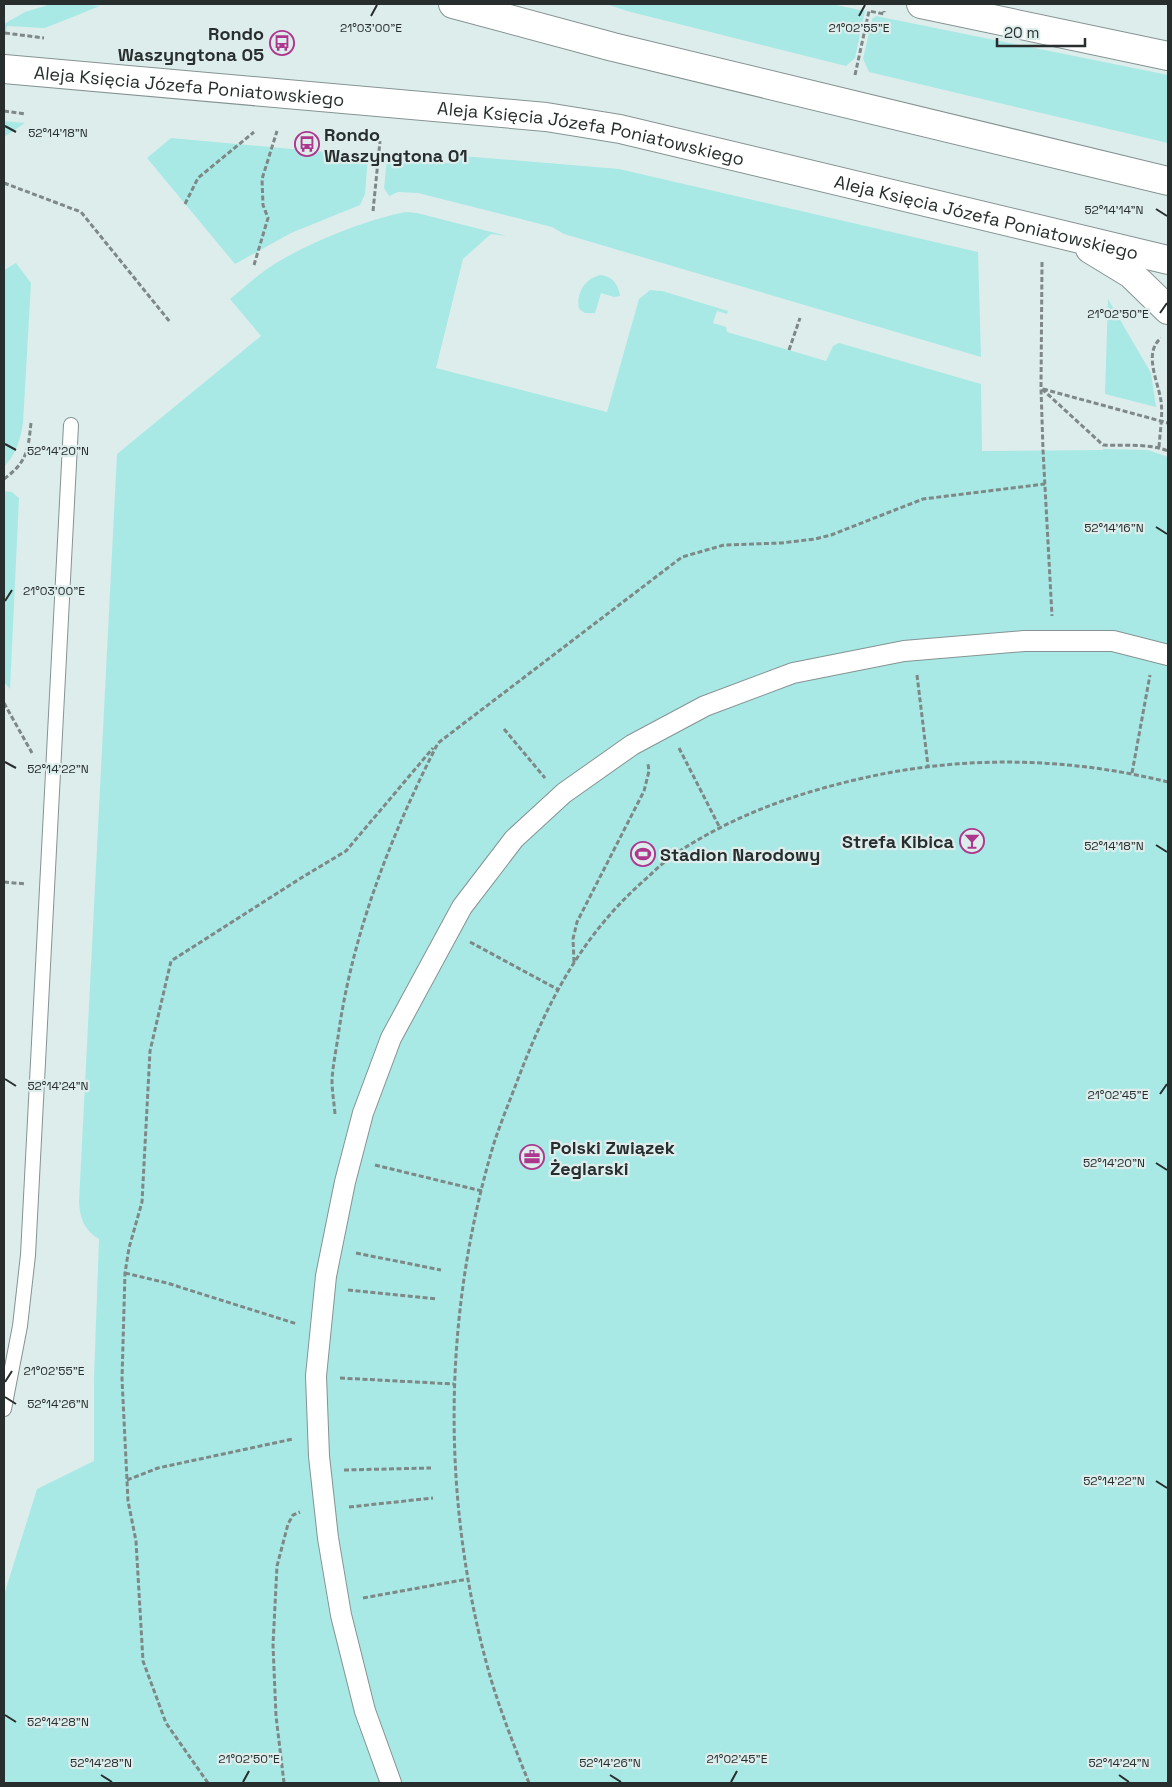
<svg xmlns="http://www.w3.org/2000/svg" width="1172" height="1787" viewBox="0 0 1172 1787" font-family="'Space Grotesk',sans-serif">
	<style>
		.green { fill: #a8e9e5 }
		.lines { fill: none; stroke-linecap: round; stroke-linejoin: round }
		.service-casing { stroke: #859392; stroke-width: 16 }
		.pedestrian-casing { stroke: #859392; stroke-width: 22 }
		.minor-casing { stroke: #859392; stroke-width: 30 }
		.secondary-casing { stroke: #859392; stroke-width: 30 }
		.path { stroke: #7d8887; stroke-width: 3; stroke-dasharray: 5 2.5; stroke-linecap: butt }
		.service { stroke: #fff; stroke-width: 14 }
		.pedestrian { stroke: #fff; stroke-width: 20 }
		.minor { stroke: #fff; stroke-width: 28 }
		.secondary { stroke: #fff; stroke-width: 28 }
		.ticks { fill: none; stroke: #282e2e; stroke-width: 2 }
		.labels { text-anchor: middle; dominant-baseline: central; stroke-width: 4.5; stroke-linejoin: round; paint-order: stroke }
		.poi-label { font-size: 18px; font-weight: bold; fill: #282e2e; stroke: #ddedec; text-anchor: start }
		.street-label { font-size: 18px; fill: #282e2e; stroke: #ddedec }
		.ticks-label { font-size: 12px; text-anchor: middle; fill: #282e2e; stroke: #ddedec; stroke-width: 4.5; stroke-linejoin: round; paint-order: stroke }
	</style>
	<rect width="100%" height="100%" fill="#ddedec"/>
	<path class="green" d="M 51,4 L 81,4 L 100,6 L 45,28 L 7,26 L 4,42 L 4,24 L 25,12 Z
		M 606,4 L 831,4 L 865,11 L 855,58 L 846,66 L 627,11 Z
		M 876,16 L 1168,75 L 1168,143 L 869,72 L 863,59 L 872,19 Z
		M 4,121 L 25,123 L 4,137 Z
		M 171,138 L 368,156 L 365,194 L 360,205 L 291,233 L 235,264 L 147,158 Z
		M 450,155 L 619,169 L 978,252 L 981,357 L 564,234 L 552,227 L 418,193 L 398,192 L 389,196 L 384,188 L 387,158 L 449,163 Z
		M 406,212 L 417,213 L 507,236 L 491,234 L 463,259 L 436,368 L 607,412 L 639,299 L 650,290 L 662,291 L 728,311 L 727,314 L 717,311 L 713,323 L 726,327 L 727,332 L 826,361 L 833,346 L 839,343 L 981,384 L 982,451 L 1103,450 L 1103,449 L 1148,450 L 1168,457 L 1168,1783 L 4,1783 L 4,1595 L 37,1489 L 94,1461 L 94,1378 L 99,1239 C 84,1230 80,1218 79,1202 L 117,454 L 261,336 L 230,299 C 244,288 257,275 273,265 C 306,244 367,219 406,212 Z
		M 16,263 L 31,283 L 23,423 C 20,441 16,454 4,467 L 4,270 Z
		M 601,275 C 612,276 619,285 620,296 L 614,297 L 601,293 L 595,313 L 585,313 L 579,309 C 576,293 585,278 601,275 Z
		M 1108,299 L 1151,373 L 1156,407 L 1105,394 Z
		M 4,491 L 12,492 L 19,498 L 10,689 L 4,682 Z"/>
	<g class="lines">
		<defs>
			<path id="service" d="M 4,1409 L 20,1326 L 28,1255 L 71,425"/>
			<path id="pedestrian" d="M 391,1783 L 365,1711 L 341,1615 L 328,1538 L 319,1456 L 316,1376 L 326,1276 L 345,1182 L 363,1113 L 391,1038 L 462,907 L 514,839 L 564,793 L 632,745 L 705,706 L 793,673 L 904,651 L 1024,641 L 1113,641 L 1168,655"/>
			<path id="minor" d="M 921,4 L 1168,56"/>
			<g id="secondary">
				<path d="M 453,4 L 613,47 L 1168,181"/>
				<path id="s1" d="M 4,69 L 546,117 L 620,129 L 1168,260"/>
				<path d="M 1090,249 L 1131,274 L 1168,310"/>
			</g>
		</defs>
		<use href="#service" class="service-casing"/>
		<use href="#pedestrian" class="pedestrian-casing"/>
		<use href="#minor" class="minor-casing"/>
		<use href="#secondary" class="secondary-casing"/>
		<path class="path" d="M 5,33 L 44,38
			M 855,75 L 869,11 L 884,14 L 884,11
			M 4,111 L 26,114
			M 4,183 L 81,212 L 170,322
			M 185,204 L 198,178 L 254,132
			M 373,211 L 380,141
			M 1042,262 L 1041,388 L 1043,450 L 1052,616
			M 254,265 L 268,218 L 263,205 L 262,179 L 277,131
			M 789,350 L 800,318
			M 1042,389 L 1103,445 C 1125,446 1148,443 1168,451
			M 1043,389 L 1168,423
			M 1159,447 C 1160,432 1163,415 1161,401 C 1158,381 1143,353 1161,338
			M 4,479 C 27,462 28,451 31,423
			M 917,675 L 928,766
			M 4,703 L 32,753
			M 504,729 L 545,778
			M 679,748 L 720,828
			M 1132,773 L 1150,675
			M 4,882 L 26,884
			M 470,942 L 557,989
			M 574,962 L 573,939 L 577,922 L 644,791 L 649,771 L 648,764
			M 335,1114 C 334,1102 332,1091 332,1080 C 333,1063 337,1046 339,1030 C 354,929 392,833 438,743 L 682,557 L 724,545 L 781,543 L 815,539 L 831,535 L 923,499 L 1045,484
			M 375,1165 L 482,1191
			M 356,1253 L 441,1270
			M 125,1273 L 167,1283 L 297,1324
			M 348,1290 L 437,1299
			M 340,1378 L 454,1384
			M 344,1470 L 431,1468
			M 127,1480 L 158,1468 L 293,1439
			M 349,1507 L 433,1498
			M 363,1598 L 468,1579
			M 208,1783 L 166,1723 L 143,1661 L 136,1541 L 128,1501 L 122,1379 L 125,1273 L 129,1248 L 142,1202 L 150,1051 L 171,961 L 301,878 L 346,851 L 433,748
			M 284,1783 L 276,1716 L 273,1645 L 277,1566 L 288,1524 L 293,1515 L 300,1512
			M 529,1783 C 515,1748 501,1713 490,1676 C 441,1503 442,1316 494,1143 C 501,1122 510,1100 518,1079 C 548,1000 583,933 648,877 C 655,870 663,863 671,857 C 727,818 793,794 859,779 C 961,755 1067,757 1168,782"/>
		<use href="#service" class="service"/>
		<use href="#pedestrian" class="pedestrian"/>
		<use href="#minor" class="minor"/>
		<use href="#secondary" class="secondary"/>
	</g>
	<path class="ticks" d="M 371,16 L 377,5M 859,16 L 865,5M 5,126 L 16,132M 1156,209 L 1167,216M 1160,313 L 1167,303M 5,444 L 16,450M 1156,527 L 1167,534M 5,601 L 12,590M 5,762 L 16,768M 1156,845 L 1167,852M 5,1079 L 16,1086M 1160,1094 L 1167,1084M 1156,1163 L 1167,1170M 5,1382 L 12,1371M 5,1397 L 16,1404M 1156,1481 L 1167,1488M 5,1715 L 16,1722M 101,1775 L 112,1782M 610,1775 L 621,1782M 1119,1775 L 1129,1782M 243,1782 L 249,1771M 731,1782 L 737,1771"/>
	<defs>
		<symbol id="bus-ring" viewBox="-11 -11 22 22"><circle r="9.5" fill="#ddedec" stroke="#ae378e" stroke-width="1.5"/><path d="M-5-6H5V4H4V6H2V4H-2V6H-4V4H-5ZM-3.5-4V0h7V-4ZM-3.5 1.2v1.5H-2V1.2ZM2 1.2v1.5H3.5V1.2Z" fill="#ae378e"/></symbol>
		<symbol id="bar-ring" viewBox="-11 -11 22 22"><circle r="9.5" fill="#ddedec" stroke="#ae378e" stroke-width="1.5"/><path d="M-6-5H6L.8 .8V4.5H3.5V6h-7V4.5H-.8V.8Z" fill="#ae378e"/></symbol>
		<symbol id="stadium-ring" viewBox="-11 -11 22 22"><circle r="9.5" fill="#ddedec" stroke="#ae378e" stroke-width="1.5"/><path d="M0-5a6.5 5 0 1 0 0 10a6.5 5 0 1 0 0-10ZM-3.5-1.8h7v3.6h-7Z" fill="#ae378e"/></symbol>
		<symbol id="office-ring" viewBox="-11 -11 22 22"><circle r="9.5" fill="#ddedec" stroke="#ae378e" stroke-width="1.5"/><path d="M-6-3h4V-5.5h4V-3h4V5H-6ZM-1-4.5V-3h2v-1.5ZM-6 0V1H6V0Z" fill="#ae378e"/></symbol>
	</defs>
	<g fill-rule="evenodd">
		<use href="#bus-ring" x="268" y="29" width="28" height="28"/>
		<use href="#bus-ring" x="293" y="130" width="28" height="28"/>
		<use href="#bar-ring" x="958" y="827" width="28" height="28"/>
		<use href="#stadium-ring" x="629" y="840" width="28" height="28"/>
		<use href="#office-ring" x="518" y="1143" width="28" height="28"/>
	</g>
	<g class="labels">
		<g class="poi-label">
			<text x="264" y="33" text-anchor="end">Rondo<tspan x="264" dy="21">Waszyngtona 05</tspan></text>
			<text x="324" y="134">Rondo<tspan x="324" dy="21">Waszyngtona 01</tspan></text>
			<text x="954" y="841" text-anchor="end">Strefa Kibica</text>
			<text x="660" y="854">Stadion Narodowy</text>
			<text x="550" y="1147">Polski Związek<tspan x="550" dy="21">Żeglarski</tspan></text>
		</g>
		<g class="street-label">
			<text stroke="none"><textPath href="#s1" startOffset="186">Aleja Księcia Józefa Poniatowskiego</textPath></text>
			<text stroke="none"><textPath href="#s1" startOffset="591">Aleja Księcia Józefa Poniatowskiego</textPath></text>
			<text stroke="none"><textPath href="#s1" startOffset="996">Aleja Księcia Józefa Poniatowskiego</textPath></text>
		</g>
	</g>
	<g class="ticks-label">
		<text x="371" y="32">21°03'00"E</text>
		<text x="859" y="32">21°02'55"E</text>
		<text x="58" y="137">52°14'18"N</text>
		<text x="1114" y="214">52°14'14"N</text>
		<text x="1118" y="318">21°02'50"E</text>
		<text x="58" y="455">52°14'20"N</text>
		<text x="1114" y="532">52°14'16"N</text>
		<text x="54" y="595">21°03'00"E</text>
		<text x="58" y="773">52°14'22"N</text>
		<text x="1114" y="850">52°14'18"N</text>
		<text x="58" y="1090">52°14'24"N</text>
		<text x="1118" y="1099">21°02'45"E</text>
		<text x="1114" y="1167">52°14'20"N</text>
		<text x="54" y="1375">21°02'55"E</text>
		<text x="58" y="1408">52°14'26"N</text>
		<text x="1114" y="1485">52°14'22"N</text>
		<text x="58" y="1726">52°14'28"N</text>
		<text x="249" y="1763">21°02'50"E</text>
		<text x="737" y="1763">21°02'45"E</text>
		<text x="101" y="1767">52°14'28"N</text>
		<text x="610" y="1767">52°14'26"N</text>
		<text x="1119" y="1767">52°14'24"N</text>
	</g>
	<rect width="1172" height="1787" fill="none" stroke="#282e2e" stroke-width="10"/>
	<path d="M997 38v8h88v-8" fill="none" stroke="#282e2e" stroke-width="2.5"/>
	<text x="1004" y="38" font-size="15" fill="#282e2e" stroke="#ddedec" stroke-width="4" paint-order="stroke">20 m</text>
</svg>
